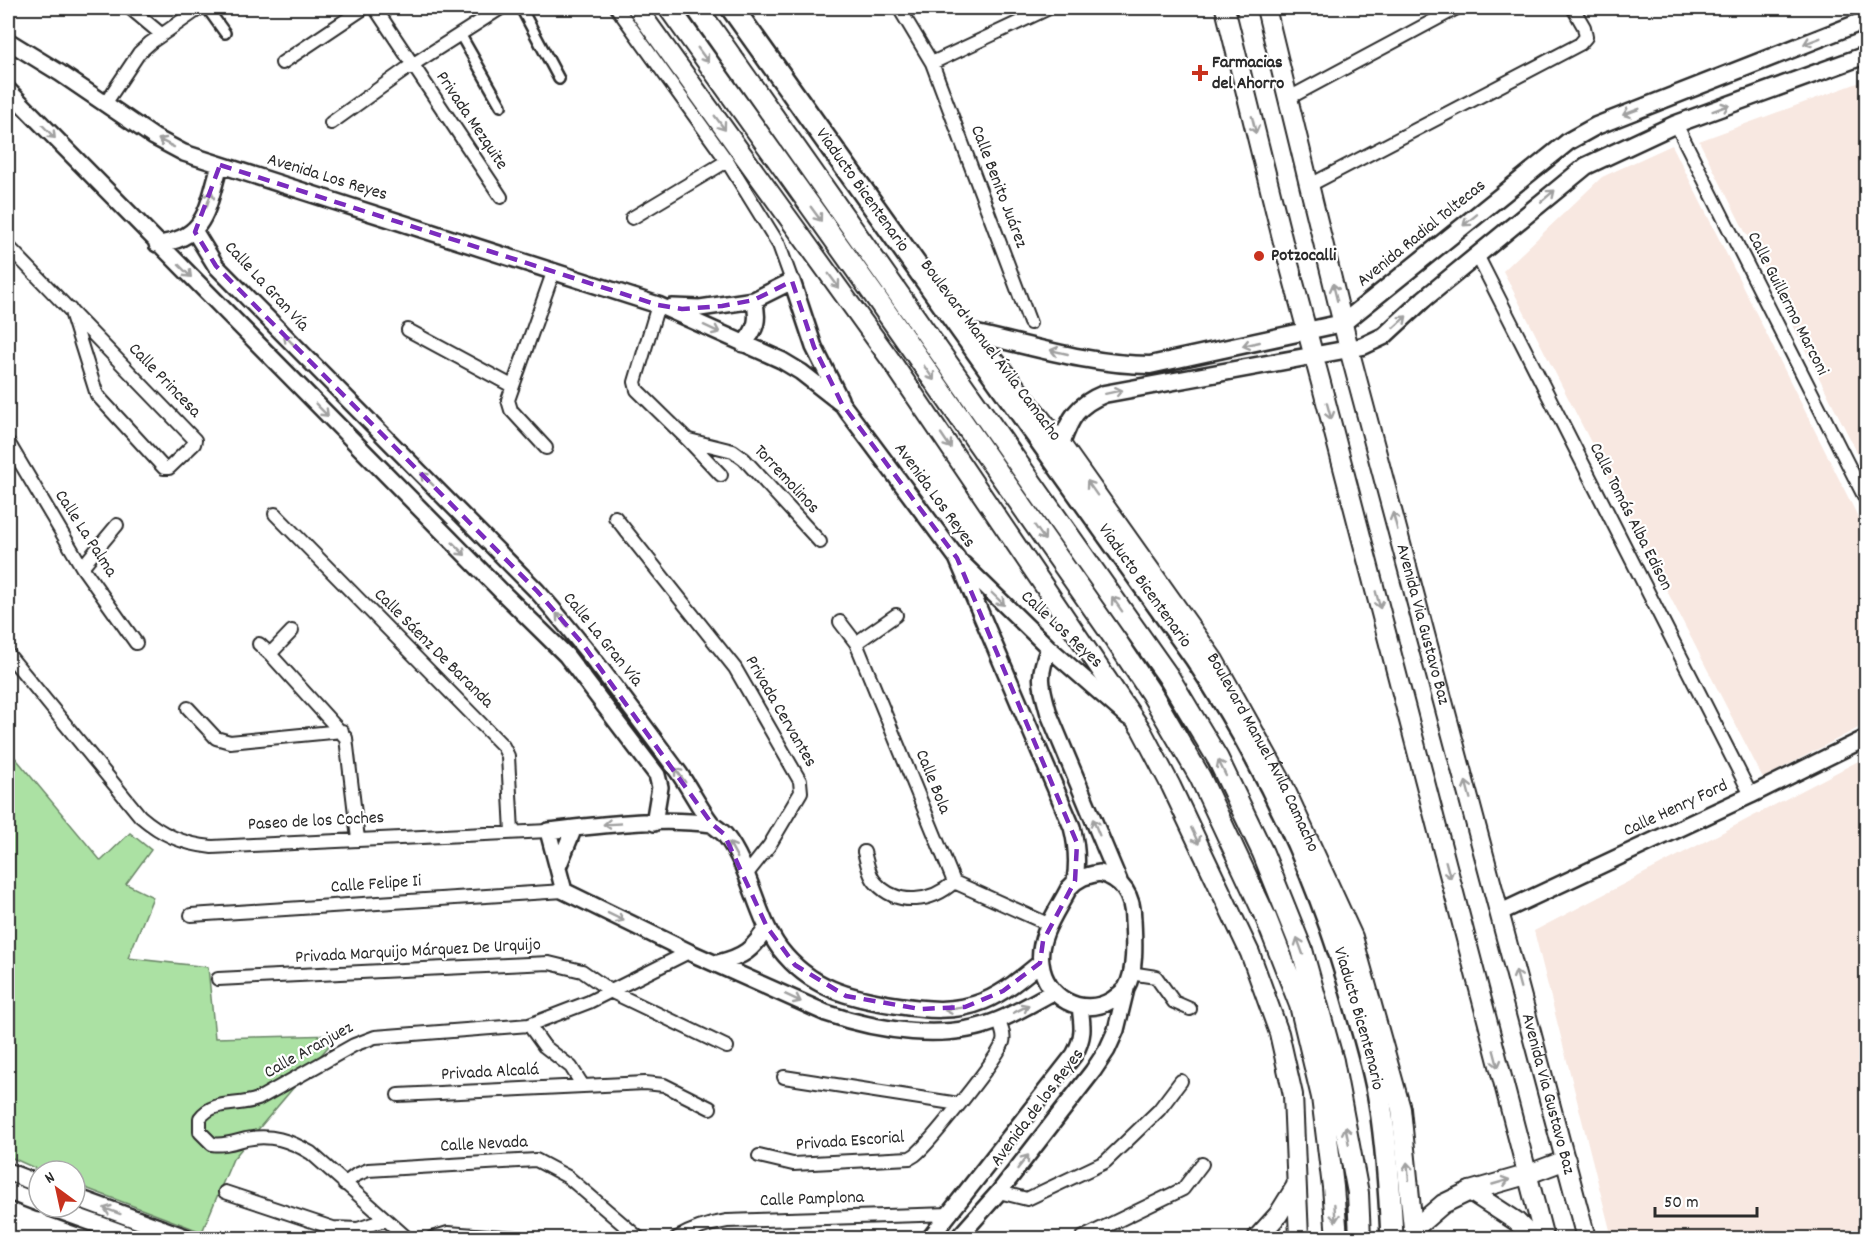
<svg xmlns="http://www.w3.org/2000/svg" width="1874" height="1246" viewBox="0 0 1874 1246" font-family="Dekko,sans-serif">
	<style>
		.built { fill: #f8e8e1 }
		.green { fill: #abe1a3; stroke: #6b8667; stroke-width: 1.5 }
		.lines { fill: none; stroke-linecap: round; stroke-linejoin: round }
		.pedestrian-casing { stroke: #2b2b2b; stroke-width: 14 }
		.minor-casing { stroke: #2b2b2b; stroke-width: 16 }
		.tertiary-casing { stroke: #2b2b2b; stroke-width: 20 }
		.secondary-casing { stroke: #2b2b2b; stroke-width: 21 }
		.primary-casing { stroke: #2b2b2b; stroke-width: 22 }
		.trunk-casing { stroke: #2b2b2b; stroke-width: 24 }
		.motorway-casing { stroke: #2b2b2b; stroke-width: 26 }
		.pedestrian { stroke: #fff; stroke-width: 9 }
		.minor { stroke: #fff; stroke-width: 12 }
		.tertiary { stroke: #fff; stroke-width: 15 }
		.secondary { stroke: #fff; stroke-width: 16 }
		.primary { stroke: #fff; stroke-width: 18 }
		.trunk { stroke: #fff; stroke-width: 20 }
		.motorway { stroke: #fff; stroke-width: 21 }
		.oneway { stroke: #a0a0a0 }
		.marked { fill: none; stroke: #7b2cbf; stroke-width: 4.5; stroke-dasharray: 12 8; stroke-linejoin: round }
		.poi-dot { fill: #c8321e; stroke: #fff; stroke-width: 2 }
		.labels { text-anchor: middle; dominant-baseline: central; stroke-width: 4.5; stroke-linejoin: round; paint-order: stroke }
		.poi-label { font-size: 18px; font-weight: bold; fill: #2b2b2b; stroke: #fff; text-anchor: start }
		.street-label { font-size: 18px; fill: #2b2b2b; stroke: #fff }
	</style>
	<rect width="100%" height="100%" fill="#fff"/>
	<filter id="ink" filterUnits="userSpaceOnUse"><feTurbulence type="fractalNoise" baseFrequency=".0167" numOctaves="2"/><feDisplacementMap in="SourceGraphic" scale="12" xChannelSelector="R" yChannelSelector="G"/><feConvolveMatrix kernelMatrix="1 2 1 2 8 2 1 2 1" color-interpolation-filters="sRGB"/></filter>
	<g filter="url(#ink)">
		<path class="built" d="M 1866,80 L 1866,470 L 1699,141 Z
			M 1672,145 L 1866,533 L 1866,724 L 1763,778 L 1503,271 L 1602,177 Z
			M 1866,757 L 1866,1238 L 1612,1238 L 1534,931 Z"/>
		<path class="green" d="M 8,749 L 101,861 L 130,833 L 151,850 L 126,884 L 153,897 L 128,958 L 208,967 L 215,1038 L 338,1035 L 233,1159 L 202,1232 L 75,1184 L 75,1171 L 41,1171 L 8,1156 Z"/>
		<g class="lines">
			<defs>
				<path id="pedestrian" d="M 207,8 L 225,33
					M 521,8 L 559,79
					M 460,34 L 501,106"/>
				<path id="minor" d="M 130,8 L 161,34
					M 375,8 L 501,197
					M 617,8 L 727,161 L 779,245 L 792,281
					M 899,8 L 932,63 L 1030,323
					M 282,63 L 364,8
					M 932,63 L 1049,8
					M 1287,99 L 1457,8
					M 105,104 L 139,53 L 150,43 L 200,8
					M 331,123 L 412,65 L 501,8
					M 1676,124 L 1866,500
					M 1310,185 L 1580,44 L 1586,37 L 1584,27 L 1573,8
					M 632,218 L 727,161
					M 8,246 L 195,440 L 194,444 L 169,468 L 164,468 L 97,395 L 70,309
					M 1477,255 L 1751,795
					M 658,305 L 635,382 L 637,390 L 688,440 L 721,475
					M 408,330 L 512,386
					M 689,440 L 733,451 L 744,459 L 820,542
					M 8,442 L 82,567 L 136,643
					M 546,448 L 511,410 L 508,400 L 554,270
					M 275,514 L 503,746 L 508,756 L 512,832
					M 615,517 L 735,668 L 800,781 L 801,792 L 769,846 L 746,875
					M 82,567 L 117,525
					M 840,622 L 856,643 L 954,882 L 1050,925
					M 856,643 L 896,615
					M 259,644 L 270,654 L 346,738 L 358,839
					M 8,654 L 140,816 C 162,835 183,844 212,847 L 548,831
					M 270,654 L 292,631
					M 188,708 L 216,738 L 230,742 L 342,731
					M 864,852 C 867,862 869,876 876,883 C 898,907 932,902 954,882
					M 191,915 L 564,891
					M 1130,973 L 1156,977 L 1174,1002 L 1190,1009
					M 218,979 L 549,963 L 582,971 L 612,992 L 727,1047
					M 529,1025 L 544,1046 L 571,1067 L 583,1086
					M 784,1077 L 959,1104
					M 398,1095 L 645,1083 L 664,1085 L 710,1108
					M 759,1156 L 793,1164 L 910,1158 L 915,1155 C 929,1144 999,1057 1003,1042 C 1005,1035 1001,1027 998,1020
					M 344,1184 L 356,1175 L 368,1170 L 536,1160 L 568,1177 L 639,1238
					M 225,1192 L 333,1228 L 358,1229 L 384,1220
					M 999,1192 L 1027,1199 L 1105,1162 L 1159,1110 L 1181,1081
					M 407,1238 L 311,1153 C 289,1140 271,1134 246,1139 C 234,1142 224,1146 212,1144 L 200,1132 L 200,1118 C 214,1099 238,1107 258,1099 L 354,1045 L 375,1037 L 529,1025 L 589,1002 L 689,952
					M 432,1238 L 448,1233 L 517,1238
					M 677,1238 C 693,1229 708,1224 727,1221 L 951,1214
					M 1082,1238 L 1183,1189 L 1202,1164"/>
				<path id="tertiary" d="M 8,41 L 60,73 L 154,137 L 184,153 L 658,305 L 781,360 L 801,372 L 842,404 L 957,558 L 1072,827 C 1077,846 1078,862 1075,881
					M 8,90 L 505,595 L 566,655 L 657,775 L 660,787 L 654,823
					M 195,232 L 216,266 L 537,591 C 588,649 633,711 679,773 C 690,789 699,807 711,823 C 715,828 721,830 725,835 C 751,868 755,915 780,949 C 810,988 849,998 895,1005 C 926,1010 955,1013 984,1001 C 1005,992 1023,977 1040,963
					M 157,244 C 208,239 207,206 220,165
					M 672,307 L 700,308 L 754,300 L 792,281 L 814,347 L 840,399
					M 743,344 C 757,330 759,318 754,300
					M 963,564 L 1049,648 L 1128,717
					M 1049,648 C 1037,677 1041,685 1049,714 L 1119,881
					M 712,824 C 659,817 601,825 548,831 L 564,891 L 689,952 L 826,1013 C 878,1031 947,1042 999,1020 C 1018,1012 1036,1001 1053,992
					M 558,867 L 574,828
					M 1100,873 C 1123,879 1133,897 1133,920 C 1134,939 1136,972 1126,988 C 1123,992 1116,997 1112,1000 C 1082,1018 1045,998 1041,963 C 1037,937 1058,910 1069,888 C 1078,878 1087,875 1100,873 Z
					M 1501,912 L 1751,795 L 1866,738
					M 718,963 C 743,957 753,950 767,927
					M 930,1238 L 1074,1055 C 1084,1037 1083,1028 1080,1007
					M 958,1238 L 999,1192 L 1093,1071 L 1107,1050 L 1116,1030 L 1126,989"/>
				<path id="secondary" d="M 973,333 C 1031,346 1091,365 1150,365 L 1343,323 L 1569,141 L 1596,126 L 1866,20
					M 1061,444 C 1070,418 1077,405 1104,394 L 1349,349 L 1363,346 L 1384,336 L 1424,299 L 1586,166 L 1676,124 L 1866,55
					M 8,1172 L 39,1184
					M 8,1191 L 39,1203
					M 75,1197 L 187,1238
					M 50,1207 L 136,1238"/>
				<g id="primary">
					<path d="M 637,8 L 890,359 L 1141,729 L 1171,786 L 1250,953 L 1279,1033 L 1293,1095 L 1299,1238"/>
					<path d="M 1225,8 L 1283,242 L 1321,383 L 1544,1238"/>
					<path id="s1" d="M 1266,8 L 1349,349 L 1586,1238"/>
					<path id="s2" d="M 996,362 L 1061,444 L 1214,660 L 1281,780 L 1353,937 L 1401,1109 L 1414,1238"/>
					<path d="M 1470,1191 L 1516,1221 L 1533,1238"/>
					<path d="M 1414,1229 L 1443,1204 L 1470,1191 L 1526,1175 L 1566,1160"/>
					<path d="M 1257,1238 L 1278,1215 L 1296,1186"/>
				</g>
				<path id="trunk" d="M 669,8 L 879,302 L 1117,642 L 1151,693 L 1200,777 L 1266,918 L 1300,1005 L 1322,1097 L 1333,1187 L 1337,1238
					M 697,8 L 1168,676 L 1218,759 L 1263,853 L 1302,950 L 1333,1061 L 1358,1193 L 1360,1238"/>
				<g id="motorway">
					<path id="s3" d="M 732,8 L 1196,658 C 1268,766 1323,885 1357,1011 C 1366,1041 1375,1072 1380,1103 C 1387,1148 1390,1193 1392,1238"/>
				</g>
			</defs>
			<use href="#pedestrian" class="pedestrian-casing"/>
			<use href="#minor" class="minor-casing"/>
			<use href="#tertiary" class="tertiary-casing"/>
			<use href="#secondary" class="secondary-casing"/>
			<use href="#primary" class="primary-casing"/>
			<use href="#trunk" class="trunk-casing"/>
			<use href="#motorway" class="motorway-casing"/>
			<use href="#pedestrian" class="pedestrian"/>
			<use href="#minor" class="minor"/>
			<use href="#tertiary" class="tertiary"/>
			<use href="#secondary" class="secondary"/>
			<use href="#primary" class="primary"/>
			<use href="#trunk" class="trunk"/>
			<use href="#motorway" class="motorway"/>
		</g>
		<defs><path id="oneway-shaft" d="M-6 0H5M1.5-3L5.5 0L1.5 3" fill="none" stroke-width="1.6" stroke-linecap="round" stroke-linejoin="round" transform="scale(1.5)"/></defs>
		<g class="oneway">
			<use href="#oneway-shaft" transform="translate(1812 41) rotate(159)"/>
			<use href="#oneway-shaft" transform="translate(703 55) rotate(54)"/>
			<use href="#oneway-shaft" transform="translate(1721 108) rotate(-20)"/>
			<use href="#oneway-shaft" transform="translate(1631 112) rotate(159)"/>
			<use href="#oneway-shaft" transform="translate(720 123) rotate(54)"/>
			<use href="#oneway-shaft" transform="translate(1254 125) rotate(76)"/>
			<use href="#oneway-shaft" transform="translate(49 132) rotate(46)"/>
			<use href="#oneway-shaft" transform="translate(166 143) rotate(-153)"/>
			<use href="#oneway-shaft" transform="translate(1548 196) rotate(-40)"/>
			<use href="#oneway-shaft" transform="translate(209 199) rotate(-72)"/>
			<use href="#oneway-shaft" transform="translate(816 214) rotate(54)"/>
			<use href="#oneway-shaft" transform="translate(1470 220) rotate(141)"/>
			<use href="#oneway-shaft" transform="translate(185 271) rotate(45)"/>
			<use href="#oneway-shaft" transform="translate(834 281) rotate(54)"/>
			<use href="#oneway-shaft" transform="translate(1335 292) rotate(-104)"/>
			<use href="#oneway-shaft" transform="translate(1400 322) rotate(-42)"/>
			<use href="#oneway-shaft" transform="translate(712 329) rotate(25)"/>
			<use href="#oneway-shaft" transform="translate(290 341) rotate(-135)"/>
			<use href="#oneway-shaft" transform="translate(1251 344) rotate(167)"/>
			<use href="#oneway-shaft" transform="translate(1059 352) rotate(-167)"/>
			<use href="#oneway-shaft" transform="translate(929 373) rotate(55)"/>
			<use href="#oneway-shaft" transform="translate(1114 392) rotate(-12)"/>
			<use href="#oneway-shaft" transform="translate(322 410) rotate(45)"/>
			<use href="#oneway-shaft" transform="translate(1329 411) rotate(75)"/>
			<use href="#oneway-shaft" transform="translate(946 441) rotate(56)"/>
			<use href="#oneway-shaft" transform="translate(427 479) rotate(-135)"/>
			<use href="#oneway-shaft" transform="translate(1092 488) rotate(-125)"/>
			<use href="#oneway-shaft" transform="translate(1395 521) rotate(-105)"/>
			<use href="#oneway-shaft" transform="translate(1040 533) rotate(55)"/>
			<use href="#oneway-shaft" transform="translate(459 549) rotate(45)"/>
			<use href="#oneway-shaft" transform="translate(998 599) rotate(44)"/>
			<use href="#oneway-shaft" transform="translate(1378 600) rotate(75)"/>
			<use href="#oneway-shaft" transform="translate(1117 604) rotate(-125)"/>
			<use href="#oneway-shaft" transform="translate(562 620) rotate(-131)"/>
			<use href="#oneway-shaft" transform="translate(1222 768) rotate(-116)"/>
			<use href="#oneway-shaft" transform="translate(680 775) rotate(-126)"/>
			<use href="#oneway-shaft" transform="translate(1468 790) rotate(-105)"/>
			<use href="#oneway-shaft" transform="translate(612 824) rotate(177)"/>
			<use href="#oneway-shaft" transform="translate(1096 827) rotate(-112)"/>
			<use href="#oneway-shaft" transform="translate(1195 836) rotate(65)"/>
			<use href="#oneway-shaft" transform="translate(733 850) rotate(-119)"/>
			<use href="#oneway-shaft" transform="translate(1448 870) rotate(75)"/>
			<use href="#oneway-shaft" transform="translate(616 917) rotate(26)"/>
			<use href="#oneway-shaft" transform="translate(1300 946) rotate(-110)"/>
			<use href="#oneway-shaft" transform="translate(1518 979) rotate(-105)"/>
			<use href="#oneway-shaft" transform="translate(793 998) rotate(25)"/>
			<use href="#oneway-shaft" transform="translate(953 1009) rotate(171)"/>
			<use href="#oneway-shaft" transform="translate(1021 1009) rotate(-27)"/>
			<use href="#oneway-shaft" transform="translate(1496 1059) rotate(75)"/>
			<use href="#oneway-shaft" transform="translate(1347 1135) rotate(-101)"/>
			<use href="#oneway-shaft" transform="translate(1023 1162) rotate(-52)"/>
			<use href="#oneway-shaft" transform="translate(1408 1171) rotate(-96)"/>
			<use href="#oneway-shaft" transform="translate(1501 1182) rotate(-16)"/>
			<use href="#oneway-shaft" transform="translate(112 1211) rotate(-160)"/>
			<use href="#oneway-shaft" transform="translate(1335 1213) rotate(86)"/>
		</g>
	</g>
	<path class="marked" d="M 220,165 L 658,305 L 682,309 L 722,306 L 754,300 L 792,281 L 814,347 L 842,404 L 957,558 L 1077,843 L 1075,881 L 1043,941 L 1040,963 L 1003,991 L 965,1007 L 920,1009 L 846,996 L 795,965 L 767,927 L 724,834 L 712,824 L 582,643 L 537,591 L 216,266 L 195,232 Z"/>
	<g class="poi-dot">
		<path d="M1197 64h6v6h6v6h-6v6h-6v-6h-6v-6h6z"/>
		<circle cx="1259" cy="256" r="6"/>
	</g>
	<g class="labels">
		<g class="poi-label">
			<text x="1212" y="63">Farmacias<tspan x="1212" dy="21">del Ahorro</tspan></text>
			<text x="1271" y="256">Potzocalli</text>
		</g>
		<g class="street-label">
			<text transform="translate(471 121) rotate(56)">Privada Mezquite</text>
			<text transform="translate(327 178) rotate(17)">Avenida Los Reyes</text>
			<text transform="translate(998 187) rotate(69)">Calle Benito Juárez</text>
			<text stroke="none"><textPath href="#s3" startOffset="224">Viaducto Bicentenario</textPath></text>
			<text transform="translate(1422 234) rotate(-39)">Avenida Radial Toltecas</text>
			<text transform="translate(266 287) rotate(47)">Calle La Gran Vía</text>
			<text transform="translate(1787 304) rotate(63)">Calle Guillermo Marconi</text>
			<text transform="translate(990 351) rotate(53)">Boulevard Manuel Ávila Camacho</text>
			<text transform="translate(164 381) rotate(46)">Calle Princesa</text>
			<text transform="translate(786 480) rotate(47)">Torremolinos</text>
			<text transform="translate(934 496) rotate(54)">Avenida Los Reyes</text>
			<text transform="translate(1630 517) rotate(63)">Calle Tomás Alba Edison</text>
			<text transform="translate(85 534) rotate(57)">Calle La Palma</text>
			<text stroke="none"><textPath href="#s3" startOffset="710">Viaducto Bicentenario</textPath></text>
			<text stroke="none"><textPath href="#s1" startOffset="636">Avenida Via Gustavo Baz</textPath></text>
			<text transform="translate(1061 630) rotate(43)">Calle Los Reyes</text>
			<text transform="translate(602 640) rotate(51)">Calle La Gran Vía</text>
			<text transform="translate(433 649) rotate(45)">Calle Sáenz De Baranda</text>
			<text transform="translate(780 712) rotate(60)">Privada Cervantes</text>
			<text stroke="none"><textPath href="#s2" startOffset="474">Boulevard Manuel Ávila Camacho</textPath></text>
			<text transform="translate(932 782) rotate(68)">Calle Bola</text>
			<text transform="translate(1676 809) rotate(-25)">Calle Henry Ford</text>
			<text transform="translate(316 822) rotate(-3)">Paseo de los Coches</text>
			<text transform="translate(376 885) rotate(-4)">Calle Felipe Ii</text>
			<text transform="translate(418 952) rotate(-3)">Privada Marquijo Márquez De Urquijo</text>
			<text stroke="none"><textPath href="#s3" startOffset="1196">Viaducto Bicentenario</textPath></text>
			<text transform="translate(309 1051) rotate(-29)">Calle Aranjuez</text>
			<text transform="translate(490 1073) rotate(-3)">Privada Alcalá</text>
			<text stroke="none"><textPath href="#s1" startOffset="1122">Avenida Via Gustavo Baz</textPath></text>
			<text transform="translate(1038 1108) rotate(-53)">Avenida de los Reyes</text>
			<text transform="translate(850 1142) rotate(-4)">Privada Escorial</text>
			<text transform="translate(484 1145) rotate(-3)">Calle Nevada</text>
			<text transform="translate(812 1200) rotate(-2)">Calle Pamplona</text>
		</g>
	</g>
	<rect width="1874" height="1246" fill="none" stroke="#fff" stroke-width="30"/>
	<rect x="15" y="15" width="1844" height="1216" fill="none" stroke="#2b2b2b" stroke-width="2" filter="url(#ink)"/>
	<g transform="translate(57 1189) rotate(327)"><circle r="28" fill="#ffffff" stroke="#aaaaaa" stroke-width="1.5"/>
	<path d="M0-4.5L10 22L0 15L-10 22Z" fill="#c8321e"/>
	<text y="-9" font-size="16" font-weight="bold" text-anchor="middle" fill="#2b2b2b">N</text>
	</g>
	<path d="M1655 1207v9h102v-9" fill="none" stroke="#2b2b2b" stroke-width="3"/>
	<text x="1664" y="1207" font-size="18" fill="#2b2b2b" stroke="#ffffff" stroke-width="4.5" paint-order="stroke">50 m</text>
</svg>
